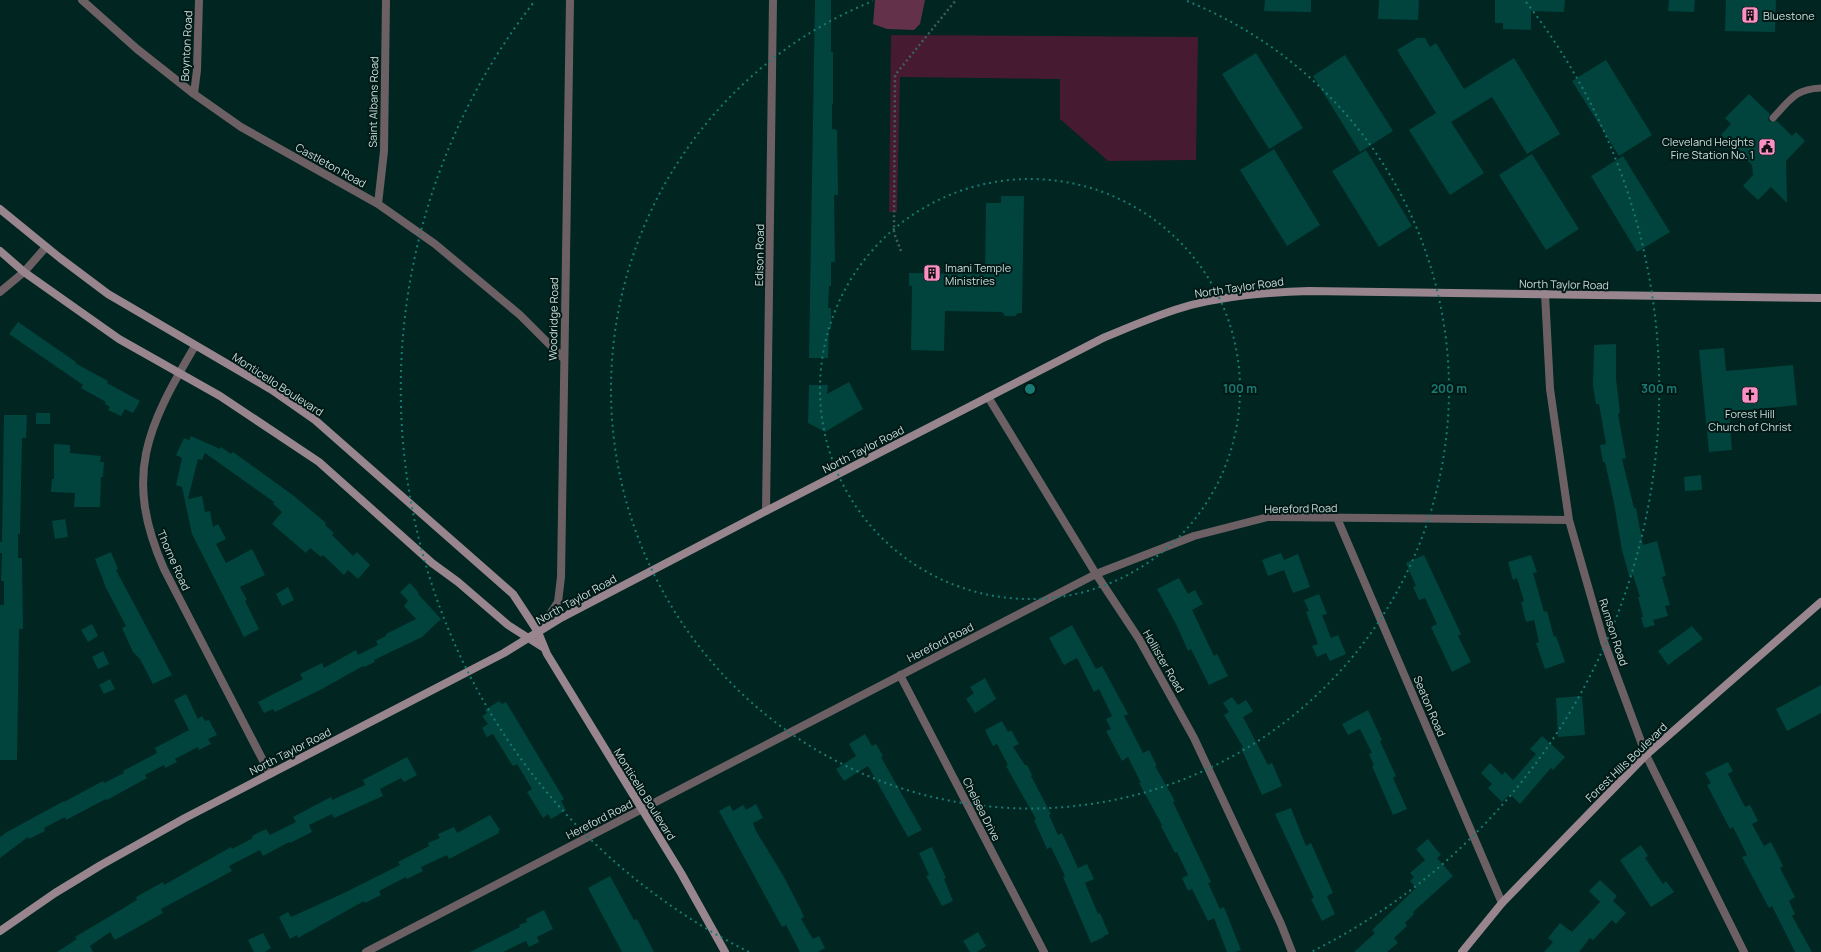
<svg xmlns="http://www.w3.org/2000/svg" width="1821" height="952" viewBox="0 0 1821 952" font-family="Manrope,sans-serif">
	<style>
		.green { fill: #461a30 }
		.forest { fill: #63324a }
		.building { fill: #01443d }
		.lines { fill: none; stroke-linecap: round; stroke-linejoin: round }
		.path { stroke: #405e5a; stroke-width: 2.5; stroke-dasharray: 2 3; stroke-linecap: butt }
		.lane { stroke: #6d6065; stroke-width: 7 }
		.street { stroke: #6d6065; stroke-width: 8 }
		.secondary { stroke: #99858d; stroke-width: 8 }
		.ring { fill: none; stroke: #187b73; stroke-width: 2; stroke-dasharray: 2 4 }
		.labels { text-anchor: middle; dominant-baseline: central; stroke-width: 4; stroke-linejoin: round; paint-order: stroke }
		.poi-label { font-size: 11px; fill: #caddd9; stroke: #021a17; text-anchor: start }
		.street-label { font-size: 11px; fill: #caddd9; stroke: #021a17 }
		.centre { fill: #187b73; stroke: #021a17; stroke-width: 2 }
		.ring-label { font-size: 12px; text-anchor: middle; font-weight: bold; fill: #187b73; stroke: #021a17; stroke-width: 4; stroke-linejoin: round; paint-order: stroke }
	</style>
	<rect width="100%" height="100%" fill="#012520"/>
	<path class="green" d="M 891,35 L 1198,37 L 1196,160 L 1108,161 L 1060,119 L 1060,79 L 900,77 L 897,212 L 889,212 Z"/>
	<path class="forest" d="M 875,0 L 925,0 L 920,24 L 914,30 L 887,29 L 873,24 Z"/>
	<path class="building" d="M 815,0 L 831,0 L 831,52 L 833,52 L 833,104 L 832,104 L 832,129 L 837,130 L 838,195 L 834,195 L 835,262 L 831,262 L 831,286 L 829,286 L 828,308 L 831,308 L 831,329 L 829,329 L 828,358 L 809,358 Z
		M 1265,0 L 1311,0 L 1311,12 L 1264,11 Z
		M 1379,0 L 1419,0 L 1418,20 L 1378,19 Z
		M 1495,0 L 1565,0 L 1564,12 L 1531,11 L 1531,30 L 1503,29 L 1503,23 L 1495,23 Z
		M 1669,0 L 1695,0 L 1694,12 L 1668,11 Z
		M 1726,0 L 1776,0 L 1775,32 L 1725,31 Z
		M 1417,38 L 1425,38 L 1430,47 L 1436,43 L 1464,89 L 1514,58 L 1560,134 L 1527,154 L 1492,97 L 1451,122 L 1484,173 L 1450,195 L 1409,130 L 1436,113 L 1397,50 Z
		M 1256,53 L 1303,128 L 1269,149 L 1222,74 Z
		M 1345,55 L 1393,131 L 1360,152 L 1313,76 Z
		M 1606,60 L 1652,135 L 1619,156 L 1572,81 Z
		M 1749,94 L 1770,114 L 1768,119 L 1770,122 L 1777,121 L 1792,136 L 1796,132 L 1805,141 L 1786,161 L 1787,203 L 1771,187 L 1758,200 L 1743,186 L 1753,175 L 1752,165 L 1721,135 L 1731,124 L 1725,118 Z
		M 1274,149 L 1320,225 L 1287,246 L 1240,170 Z
		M 1366,150 L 1412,226 L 1379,247 L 1332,171 Z
		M 1532,154 L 1579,229 L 1546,250 L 1499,175 Z
		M 1623,156 L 1670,232 L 1637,252 L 1591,176 Z
		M 1001,196 L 1024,196 L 1022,313 L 1018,313 L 1015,316 L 1005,316 L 1002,312 L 945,311 L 944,351 L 911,350 L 912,286 L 909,286 L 909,273 L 985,274 L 986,203 L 1001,203 Z
		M 18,322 L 76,362 L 75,363 L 108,381 L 107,383 L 140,401 L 133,413 L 125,409 L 121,416 L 108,410 L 110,407 L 105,404 L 106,402 L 81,388 L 83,385 L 9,334 Z
		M 1616,344 L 1616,378 L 1620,413 L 1618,414 L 1626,458 L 1622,459 L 1634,508 L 1636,508 L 1643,545 L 1657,541 L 1666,576 L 1662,577 L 1670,605 L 1665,606 L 1668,616 L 1653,620 L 1655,625 L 1644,628 L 1641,617 L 1643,617 L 1638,597 L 1640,597 L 1633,575 L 1629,576 L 1622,550 L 1614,503 L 1605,462 L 1603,462 L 1600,445 L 1606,444 L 1599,404 L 1596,404 L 1593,386 L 1594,345 Z
		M 1724,348 L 1726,371 L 1793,365 L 1797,405 L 1729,412 L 1732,450 L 1709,452 L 1699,350 Z
		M 849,382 L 863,409 L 825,432 L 808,423 L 809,385 L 828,385 L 827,394 Z
		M 36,413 L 50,413 L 50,424 L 36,424 Z
		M 4,415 L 27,415 L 26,438 L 22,438 L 20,534 L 18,534 L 18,558 L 22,558 L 23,629 L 19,629 L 17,760 L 0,760 L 0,605 L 4,605 L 4,581 L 1,581 L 2,553 L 0,553 L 0,542 L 2,542 Z
		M 191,436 L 220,449 L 221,447 L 231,454 L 233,452 L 247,462 L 294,496 L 326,523 L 325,525 L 334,533 L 332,535 L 353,556 L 357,552 L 370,565 L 358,579 L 348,570 L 344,575 L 323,555 L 321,557 L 310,548 L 306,553 L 272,524 L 282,512 L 273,504 L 274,502 L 205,453 L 202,460 L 198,459 L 188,499 L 202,496 L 205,512 L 210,511 L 213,527 L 218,524 L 226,539 L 216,544 L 226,563 L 252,549 L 265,575 L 240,587 L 247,600 L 245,601 L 259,629 L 244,637 L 192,534 L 182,487 L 176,485 L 182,458 L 176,455 L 184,438 L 189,440 Z
		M 54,444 L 70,445 L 70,453 L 101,456 L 100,462 L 104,462 L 103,477 L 101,477 L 100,507 L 74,507 L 75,493 L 51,492 L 52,479 L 54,479 Z
		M 1701,475 L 1702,490 L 1685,491 L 1684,477 Z
		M 65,519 L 68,537 L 55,539 L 52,521 Z
		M 111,552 L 118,569 L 116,570 L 172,675 L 153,684 L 140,659 L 133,652 L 122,628 L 126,626 L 106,588 L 95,559 Z
		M 1281,553 L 1284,560 L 1298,554 L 1310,587 L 1293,593 L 1284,570 L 1268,576 L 1262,560 Z
		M 1424,555 L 1461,634 L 1458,636 L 1471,662 L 1452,672 L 1431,627 L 1437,624 L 1425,598 L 1419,600 L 1413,587 L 1416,586 L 1406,563 Z
		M 1531,555 L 1537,572 L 1533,573 L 1544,612 L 1547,611 L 1554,637 L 1556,636 L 1565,662 L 1545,669 L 1536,643 L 1539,642 L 1534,620 L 1526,622 L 1521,602 L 1524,601 L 1517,578 L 1513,580 L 1508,562 Z
		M 1179,578 L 1188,594 L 1195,590 L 1203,604 L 1192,610 L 1214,656 L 1217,654 L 1228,676 L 1209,685 L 1191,649 L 1188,651 L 1177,626 L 1157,589 Z
		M 410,583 L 419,593 L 418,594 L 441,619 L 422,637 L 374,660 L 375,662 L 364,667 L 363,666 L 322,689 L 275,712 L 273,709 L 264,713 L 258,702 L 303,679 L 300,674 L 322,663 L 324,668 L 356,650 L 358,655 L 378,645 L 376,641 L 386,636 L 386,634 L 416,619 L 404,606 L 408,601 L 400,592 Z
		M 288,587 L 294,600 L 282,606 L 276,594 Z
		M 1319,594 L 1327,614 L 1322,615 L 1331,638 L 1338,635 L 1346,654 L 1330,661 L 1326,653 L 1317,657 L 1312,646 L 1318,644 L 1306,612 L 1309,611 L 1304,600 Z
		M 92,624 L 98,636 L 88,642 L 81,630 Z
		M 1072,625 L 1096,669 L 1102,666 L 1108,677 L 1128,714 L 1124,716 L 1143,753 L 1149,750 L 1157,766 L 1155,766 L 1175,801 L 1173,802 L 1211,882 L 1208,883 L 1220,909 L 1224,907 L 1241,950 L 1235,952 L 1227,952 L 1214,918 L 1208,921 L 1192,889 L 1188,891 L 1182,878 L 1188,875 L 1177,852 L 1175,853 L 1161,826 L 1162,825 L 1139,783 L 1141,783 L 1128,757 L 1122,761 L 1106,731 L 1111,729 L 1106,719 L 1112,716 L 1099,689 L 1094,692 L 1077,658 L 1064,665 L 1049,638 Z
		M 1692,626 L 1703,639 L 1668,665 L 1658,651 Z
		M 103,651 L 109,664 L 98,669 L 92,657 Z
		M 985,678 L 996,699 L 975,713 L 966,699 L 974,693 L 970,687 Z
		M 110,679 L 115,689 L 104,694 L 99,685 Z
		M 1821,685 L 1821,713 L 1787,731 L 1776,709 Z
		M 186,694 L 198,719 L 202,716 L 205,721 L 209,720 L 217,735 L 208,739 L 211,744 L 199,750 L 198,747 L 175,759 L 177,762 L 165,768 L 164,765 L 145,775 L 147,778 L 107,800 L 106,799 L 66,820 L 65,817 L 44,828 L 45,831 L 29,839 L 28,837 L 0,858 L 0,837 L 7,832 L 64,801 L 64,802 L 103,781 L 104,783 L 124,773 L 123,771 L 157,753 L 155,748 L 189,730 L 174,700 Z
		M 1582,696 L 1585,735 L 1558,737 L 1556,698 Z
		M 1232,697 L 1238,705 L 1246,700 L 1253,711 L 1243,717 L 1268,765 L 1272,763 L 1282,786 L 1262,795 L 1241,748 L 1243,747 L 1224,715 L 1229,712 L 1223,703 Z
		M 499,701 L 502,704 L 506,702 L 564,799 L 561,801 L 566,810 L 551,819 L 548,814 L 543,818 L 527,792 L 532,789 L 517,764 L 514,766 L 512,765 L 493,734 L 487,737 L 482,728 L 488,724 L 482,716 L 487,713 L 485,710 Z
		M 1368,710 L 1382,740 L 1380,741 L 1396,776 L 1393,778 L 1407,809 L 1393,815 L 1372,766 L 1374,765 L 1369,754 L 1372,753 L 1360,729 L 1348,735 L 1342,724 Z
		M 1002,721 L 1008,732 L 1011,730 L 1019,744 L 1013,747 L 1025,765 L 1027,765 L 1032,775 L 1031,776 L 1051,814 L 1049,815 L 1058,835 L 1062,833 L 1078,868 L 1087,864 L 1094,879 L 1085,883 L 1098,914 L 1100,913 L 1109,934 L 1103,936 L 1104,937 L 1091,943 L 1063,877 L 1065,876 L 1051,847 L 1047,849 L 1034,820 L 1036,819 L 1006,766 L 1008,765 L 997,744 L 993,746 L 985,730 Z
		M 865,734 L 872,746 L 876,744 L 883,756 L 881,757 L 922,830 L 908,837 L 868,766 L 844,781 L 836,769 L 856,756 L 849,744 Z
		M 1542,736 L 1565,757 L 1553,770 L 1551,768 L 1520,804 L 1510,794 L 1502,802 L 1488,788 L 1492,784 L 1481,773 L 1490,763 L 1502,775 L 1505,772 L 1513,780 L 1536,754 L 1530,749 Z
		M 407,757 L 417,775 L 404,782 L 401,778 L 380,789 L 383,796 L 334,818 L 332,814 L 309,825 L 312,832 L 290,843 L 289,842 L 263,856 L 260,850 L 229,866 L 232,871 L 161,909 L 163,913 L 115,940 L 110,932 L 90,946 L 93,952 L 57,952 L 77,939 L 75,937 L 137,900 L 136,897 L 163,882 L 164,885 L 231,847 L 232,849 L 253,838 L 252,836 L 266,829 L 270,835 L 296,822 L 293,817 L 331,797 L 332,800 L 365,785 L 363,780 Z
		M 1728,762 L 1733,771 L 1728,774 L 1745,807 L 1750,805 L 1758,821 L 1752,824 L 1764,846 L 1771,842 L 1783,866 L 1780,868 L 1795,897 L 1789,901 L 1795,914 L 1792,916 L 1812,952 L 1795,952 L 1772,906 L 1769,908 L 1742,857 L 1747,855 L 1733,827 L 1730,829 L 1707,785 L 1711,783 L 1705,773 Z
		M 756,804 L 763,818 L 753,823 L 756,831 L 784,877 L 801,910 L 804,917 L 801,919 L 813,939 L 819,936 L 825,948 L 818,952 L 800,952 L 786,925 L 782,927 L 719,811 L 730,805 L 733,811 L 743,805 L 746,810 Z
		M 1291,808 L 1306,846 L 1311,843 L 1333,893 L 1327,896 L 1335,914 L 1322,921 L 1311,899 L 1314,898 L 1275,814 Z
		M 490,815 L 500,830 L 498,831 L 499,833 L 449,859 L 447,855 L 421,867 L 423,871 L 407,879 L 406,877 L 379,891 L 381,895 L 365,903 L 364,901 L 298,938 L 297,935 L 290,939 L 279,917 L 288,912 L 291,917 L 344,893 L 400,865 L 398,862 L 429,846 L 428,843 L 440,838 L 438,834 L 454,827 L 457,833 Z
		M 1428,839 L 1441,855 L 1437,858 L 1453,876 L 1413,912 L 1414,914 L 1405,923 L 1407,926 L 1394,938 L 1398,943 L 1387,952 L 1354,952 L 1375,933 L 1372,930 L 1416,888 L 1410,881 L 1414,877 L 1410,873 L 1425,860 L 1416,849 Z
		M 1641,845 L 1648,856 L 1645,858 L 1663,884 L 1666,881 L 1674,892 L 1651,907 L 1620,860 Z
		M 932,847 L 946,878 L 944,879 L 953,901 L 942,906 L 926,876 L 929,875 L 919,853 Z
		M 610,876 L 634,920 L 637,919 L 654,952 L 622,952 L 588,888 Z
		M 1600,880 L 1617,896 L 1613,901 L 1626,913 L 1616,924 L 1612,920 L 1593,940 L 1590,938 L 1579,952 L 1544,952 L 1553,942 L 1548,938 L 1560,923 L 1572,932 L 1600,902 L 1589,891 Z
		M 544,910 L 553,929 L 537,937 L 539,942 L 529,947 L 526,941 L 503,952 L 470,952 L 520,927 L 519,925 L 527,922 L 526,919 Z
		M 978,932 L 986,946 L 977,952 L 970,952 L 963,941 Z
		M 263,933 L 271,948 L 265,952 L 254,952 L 248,940 Z"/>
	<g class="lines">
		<path class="path" d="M 901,251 L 894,233 L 895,75 L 956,0"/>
		<path class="lane" d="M 1773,118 C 1790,100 1795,89 1821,88"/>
		<path class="street" d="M 82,0 L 137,49 L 194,94 L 241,127 L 378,204 L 435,244 L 520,315 L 563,358
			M 194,94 L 197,70 L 199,0
			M 378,204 L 384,151 L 386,0
			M 0,292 L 24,272 L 46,247
			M 1545,294 L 1550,389 L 1569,520 L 1604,642 L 1646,755 L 1744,952
			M 195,346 C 147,427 123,476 164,569 L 270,774
			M 988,397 L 1096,574 L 1139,639 L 1194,738 L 1281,924 L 1292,952
			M 766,511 L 773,0
			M 1337,518 L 1502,903
			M 538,632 L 558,602 L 561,577 L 570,0
			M 900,675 L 1044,952
			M 366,952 L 1096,574 L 1194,536 L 1268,517 L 1569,520"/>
		<path class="secondary" d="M 0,209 L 60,258 L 108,294 L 272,390 L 315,420 L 513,594 L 538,632 L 547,654 L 681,873 L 725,952
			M 0,251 L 24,272 L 119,339 L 220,396 L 319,462 L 432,563 L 458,582 L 508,625 L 544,648
			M 0,931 L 55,893 L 101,865 L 185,818 L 504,653 L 559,619 L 766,511 L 1103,338 C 1132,326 1161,313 1191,305 C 1230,295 1270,292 1309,291 L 1821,298
			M 1462,952 L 1502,903 L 1646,755 L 1821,602"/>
	</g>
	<g class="ring">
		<circle cx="1030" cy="389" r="210"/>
		<path d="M1187 1A419 419 0 1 1 873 1"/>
		<path d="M749 952A629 629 0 0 1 534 2M1526 2A629 629 0 0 1 1311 952"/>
	</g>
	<defs>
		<symbol id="building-square" viewBox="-11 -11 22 22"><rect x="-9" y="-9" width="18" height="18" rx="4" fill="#fc8fc3" stroke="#021a17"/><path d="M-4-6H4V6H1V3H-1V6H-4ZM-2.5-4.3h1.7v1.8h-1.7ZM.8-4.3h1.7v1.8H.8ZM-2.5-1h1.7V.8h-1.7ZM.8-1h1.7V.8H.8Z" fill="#111"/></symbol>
		<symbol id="civic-square" viewBox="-11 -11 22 22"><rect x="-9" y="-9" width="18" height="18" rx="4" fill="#fc8fc3" stroke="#021a17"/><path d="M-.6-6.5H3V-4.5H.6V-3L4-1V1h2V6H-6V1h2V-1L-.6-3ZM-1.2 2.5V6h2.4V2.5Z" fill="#111"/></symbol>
		<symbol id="church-square" viewBox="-11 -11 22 22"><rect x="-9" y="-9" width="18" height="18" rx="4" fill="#fc8fc3" stroke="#021a17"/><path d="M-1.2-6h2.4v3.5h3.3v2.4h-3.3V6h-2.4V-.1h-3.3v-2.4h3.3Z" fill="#111"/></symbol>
	</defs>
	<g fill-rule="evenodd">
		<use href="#building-square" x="1740" y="5" width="20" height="20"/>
		<use href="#civic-square" x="1757" y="137" width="20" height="20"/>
		<use href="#building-square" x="922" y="263" width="20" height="20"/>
		<use href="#church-square" x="1740" y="385" width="20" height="20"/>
	</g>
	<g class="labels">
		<g class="poi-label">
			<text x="1763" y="15">Bluestone</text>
			<text x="1754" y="141" text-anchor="end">Cleveland Heights<tspan x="1754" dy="13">Fire Station No. 1</tspan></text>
			<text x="945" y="267">Imani Temple<tspan x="945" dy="13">Ministries</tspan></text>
			<text x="1750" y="413" text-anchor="middle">Forest Hill<tspan x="1750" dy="13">Church of Christ</tspan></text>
		</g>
		<g class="street-label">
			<text transform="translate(186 46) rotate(-87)">Boynton Road</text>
			<text transform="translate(373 102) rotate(-89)">Saint Albans Road</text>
			<text transform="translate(331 165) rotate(29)">Castleton Road</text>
			<text transform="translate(759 255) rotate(-89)">Edison Road</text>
			<text transform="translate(1564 284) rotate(1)">North Taylor Road</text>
			<text transform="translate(1239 287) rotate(-8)">North Taylor Road</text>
			<text transform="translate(553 319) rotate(-89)">Woodridge Road</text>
			<text transform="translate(278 384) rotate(33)">Monticello Boulevard</text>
			<text transform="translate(863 449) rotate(-27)">North Taylor Road</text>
			<text transform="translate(1301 508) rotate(-1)">Hereford Road</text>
			<text transform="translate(174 560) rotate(66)">Thorne Road</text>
			<text transform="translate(576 599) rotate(-29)">North Taylor Road</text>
			<text transform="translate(1614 632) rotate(72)">Rumson Road</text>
			<text transform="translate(940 642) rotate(-27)">Hereford Road</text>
			<text transform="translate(1164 661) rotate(60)">Hollister Road</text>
			<text transform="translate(1430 706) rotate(67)">Seaton Road</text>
			<text transform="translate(290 751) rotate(-27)">North Taylor Road</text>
			<text transform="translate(1626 762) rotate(-44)">Forest Hills Boulevard</text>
			<text transform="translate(645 794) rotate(58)">Monticello Boulevard</text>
			<text transform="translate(982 809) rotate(63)">Chelsea Drive</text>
			<text transform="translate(599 819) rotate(-27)">Hereford Road</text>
		</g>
	</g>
	<circle cx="1030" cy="389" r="6" class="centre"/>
	<g class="ring-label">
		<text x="1240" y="393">100 m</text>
		<text x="1449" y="393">200 m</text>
		<text x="1659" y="393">300 m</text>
	</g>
</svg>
